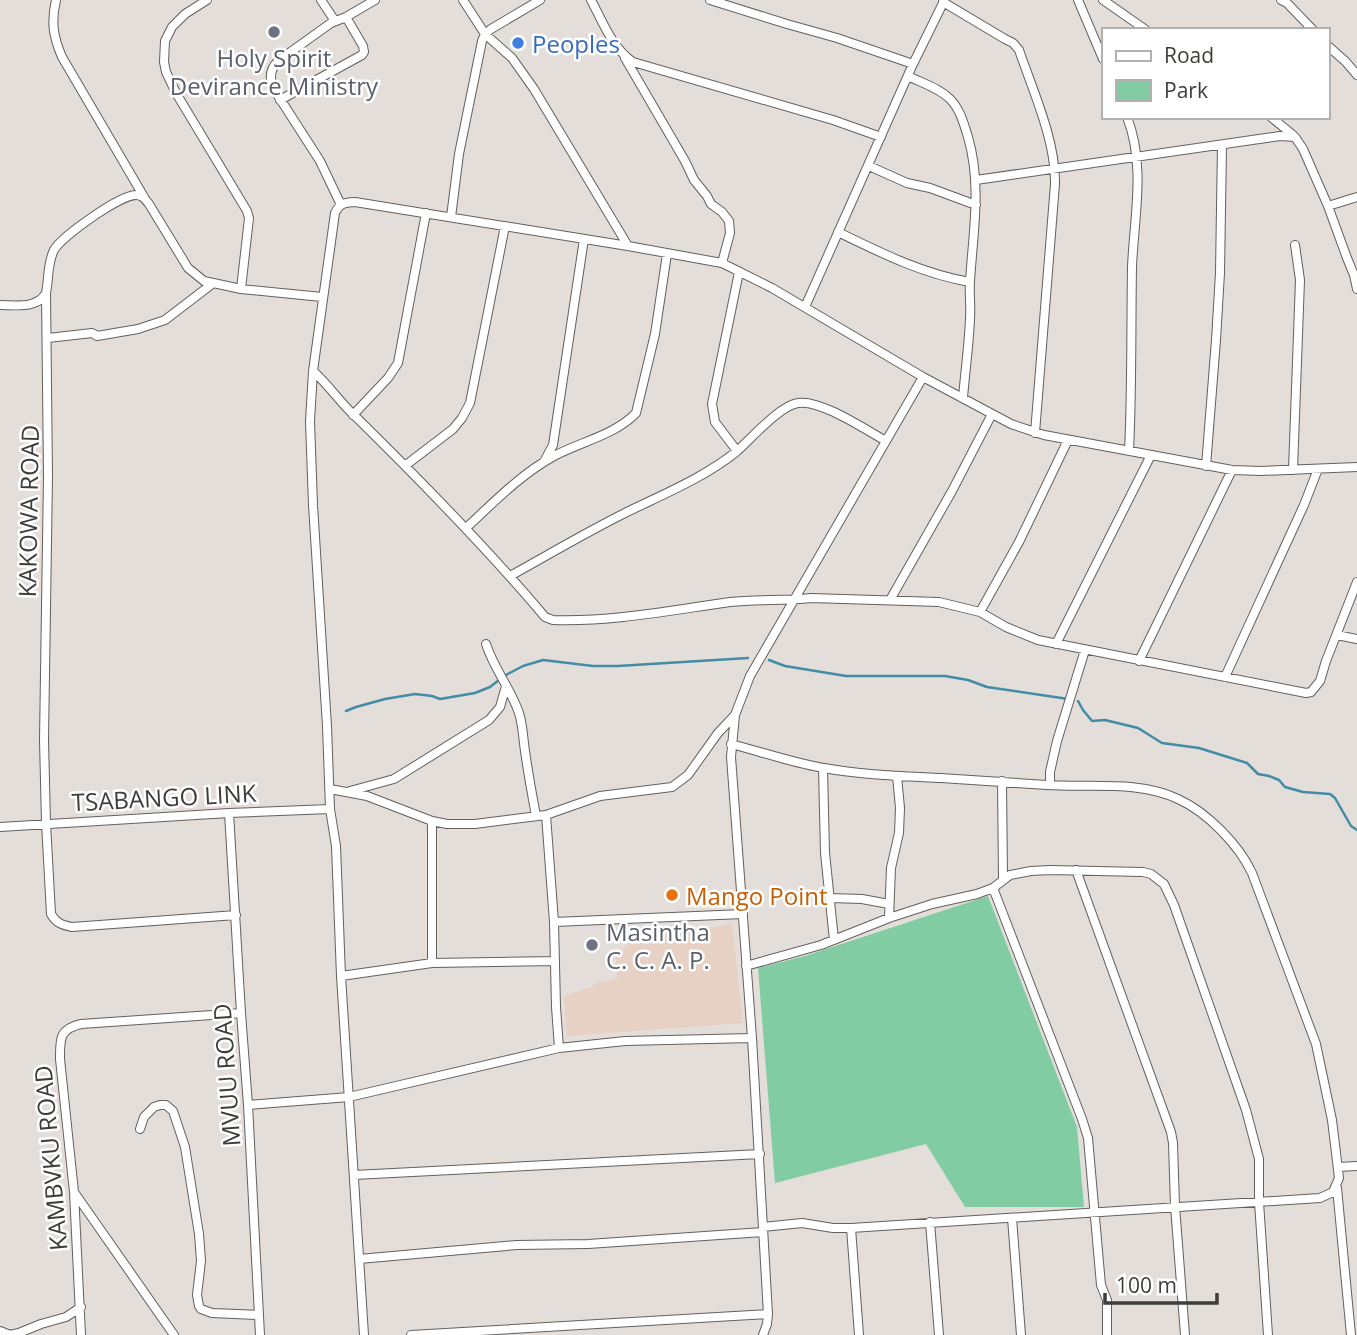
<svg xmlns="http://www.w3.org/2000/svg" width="1357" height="1335" viewBox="0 0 1357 1335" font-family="'Open Sans',sans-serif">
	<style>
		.education { fill: #e7d0c4 }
		.green { fill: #81cca2 }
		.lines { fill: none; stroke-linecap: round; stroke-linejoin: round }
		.stream { stroke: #428ca5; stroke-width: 2.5 }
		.minor-casing { stroke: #64605c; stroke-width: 10 }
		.minor { stroke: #fff; stroke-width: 8 }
		.worship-dot { fill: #6b7280; stroke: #fff; stroke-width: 2.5 }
		.shop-dot { fill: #3f7fe0; stroke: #fff; stroke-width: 2.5 }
		.food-dot { fill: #e8710a; stroke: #fff; stroke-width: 2.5 }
		.labels { text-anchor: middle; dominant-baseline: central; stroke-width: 5; stroke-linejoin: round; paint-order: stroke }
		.shop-label { font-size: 24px; fill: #366cbe; stroke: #fff; text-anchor: start }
		.worship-label { font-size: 24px; fill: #5b616d; stroke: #fff }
		.street-label { font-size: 24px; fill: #3e3d3a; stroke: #fff }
		.food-label { font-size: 24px; fill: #c56008; stroke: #fff; text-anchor: start }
	</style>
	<rect width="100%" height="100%" fill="#e3ded9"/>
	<path class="education" d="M 732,924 L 743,1023 L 567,1036 L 564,996 L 592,987 L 594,984 L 617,978 L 616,957 L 631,941 Z"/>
	<path class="green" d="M 988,896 L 1077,1127 L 1084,1207 L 965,1207 L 926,1144 L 775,1183 L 758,968 L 805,956 Z"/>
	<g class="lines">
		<path class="stream" d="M 769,660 L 785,666 L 846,676 L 945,676 L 968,680 L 987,687 L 1068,699
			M 504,676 L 523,666 L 543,660 L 593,666 L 618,666 L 748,658
			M 1078,701 L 1083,710 L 1092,721 L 1105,720 L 1138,728 L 1162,743 L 1199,748 L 1247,763 L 1258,774 L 1269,776 L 1279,780 L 1285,787 L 1303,792 L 1330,794 L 1335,798 L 1351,826 L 1357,830
			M 346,711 L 356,707 L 385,699 L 415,694 L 432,696 L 440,699 L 475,693 L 490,687 L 499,680"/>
		<defs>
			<path id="minor" d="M 56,0 C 51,22 53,36 62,57 L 144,197
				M 207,0 L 185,14 L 172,27 L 165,41 L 164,62 L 166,72 L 176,93 L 247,211 L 249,218 L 241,289
				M 321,0 L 335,21
				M 463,0 L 485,34 L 512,58 L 534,89 L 628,246
				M 591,0 C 603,22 612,48 633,62 L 833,120 L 881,137
				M 710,0 L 787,24 L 837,38 L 913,64
				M 1078,0 L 1103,59
				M 1103,0 L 1146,30
				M 1281,0 L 1287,3 L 1313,30
				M 943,2 L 1005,39 L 1013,43 L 1019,50 C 1033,91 1056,141 1055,184 L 1035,433
				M 1327,45 L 1346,62 L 1357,75
				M 625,58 L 685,161 L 694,180 L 707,196 L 711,204 L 722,212 L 729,221 L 730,233 L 722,263
				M 908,76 C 922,83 939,88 950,99 C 960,109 964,124 968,137 C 982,185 973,233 970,281 C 969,293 971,306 970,318 C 969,345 965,372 963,398
				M 280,100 L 362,55 L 364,52 L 363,46 L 346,17
				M 1127,117 C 1146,165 1134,218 1132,267 C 1131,329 1132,390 1129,451
				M 1271,117 L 1293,135
				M 869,166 L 907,183 L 930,188 L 976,205
				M 976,180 L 1280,136 L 1295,137 L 1303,149 L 1328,206 L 1347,258 L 1354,275 L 1357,278
				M 341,205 L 320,161 L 275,91 C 269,80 269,70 278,61 L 331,23 L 346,17 L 375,0
				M 1328,206 L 1357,197
				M 451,217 L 459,154 L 482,41 L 485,34 L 491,29 L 540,0
				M 838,232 C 881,253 923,274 970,282
				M 1354,275 L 1357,289
				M 0,305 C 16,305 37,309 46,293
				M 805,307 L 913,64 L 944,1
				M 48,338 L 92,333 L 97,336 L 138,329 L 165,320 L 212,284
				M 313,371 C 329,385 341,404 357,418 C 422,482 486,547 545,617 L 553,620 C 612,622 672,610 730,602 C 757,599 784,601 811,598 L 939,602 L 980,612 L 1006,627 L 1038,640 L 1306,693 L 1311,692 L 1320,681 L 1326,661 L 1357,582
				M 353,415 L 388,378 L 398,363 L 426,213
				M 737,451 L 715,422 L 712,404 L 739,272
				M 545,460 L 553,445 L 584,239
				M 406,465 L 453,429 L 462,418 L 470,403 L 505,226
				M 1206,466 L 1216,340 L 1220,273 L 1222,145
				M 1293,470 L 1300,280 L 1295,245
				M 466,528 C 493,503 521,474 554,456 C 580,442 615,435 636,413 L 655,334 L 667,254
				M 510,576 C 548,555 585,533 623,514 C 661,495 702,479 736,452 C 751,439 779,406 798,403 C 820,399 866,430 886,441
				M 890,600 L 952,491 L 992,414
				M 980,612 L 1019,542 L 1068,440
				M 1337,635 L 1357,639
				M 486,644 C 494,669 511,689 519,713 C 523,726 523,738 525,751 C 528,773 532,794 536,816
				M 1056,644 L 1151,455
				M 1139,661 L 1232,470
				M 1225,677 L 1304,505 L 1318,469
				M 731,744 C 762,752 793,763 824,768 C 862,775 902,776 941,778 C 976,780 1012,783 1047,785 C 1090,788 1138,780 1178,799 C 1207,812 1239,845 1252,873 L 1316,1044 L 1332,1120 L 1339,1178 L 1333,1192 L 1320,1198 L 851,1228 L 833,1228 L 802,1223 L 763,1227
				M 823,768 L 825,853 L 834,940
				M 1002,781 L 1003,878
				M 1050,785 L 1050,772 L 1057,741 L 1085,650
				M 330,789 L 367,796 L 432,821 L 447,824 L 475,824 L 546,815 L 600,796 L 672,787 L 688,775 L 718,733 L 735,715
				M 350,791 L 394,779 L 489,720 L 500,707 L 506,686
				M 229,813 L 241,1013 L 248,1105 L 260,1335
				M 546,815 L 554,922 L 556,1007 L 559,1048
				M 432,821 L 432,963
				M 0,827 L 229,813 L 330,809
				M 1076,870 L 1171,1132 L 1173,1143 L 1175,1206 L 1185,1335
				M 993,888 L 1082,1119 L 1088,1138 L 1101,1285 L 1107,1300 L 1107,1335
				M 830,898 L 862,899 L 889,904
				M 236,915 L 72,927 C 62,925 56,923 51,914 L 46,823 L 44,740 L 48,476 L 46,293 C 49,279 47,264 54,250 C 62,236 120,195 136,195 C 142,195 145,199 149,204 L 188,268 L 204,281 L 241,289 L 322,297
				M 889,918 L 891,868 L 899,833 L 900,808 L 897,776
				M 554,922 L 743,914
				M 746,966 L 821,945 L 889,918 L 932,904 L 977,894 L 993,888 L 1010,875 L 1031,871 L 1050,870 L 1143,872 L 1151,874 L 1164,884 L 1174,905 L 1246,1110 L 1259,1159 L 1259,1202 L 1268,1335
				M 341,976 L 432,963 L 555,961
				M 248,1105 L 349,1097 L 559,1048 L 625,1041 L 752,1038
				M 140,1129 L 144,1117 L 154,1107 L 160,1105 L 166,1105 L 173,1111 L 185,1147 L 199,1234 L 201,1261 L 197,1295 L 199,1306 L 201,1309 L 212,1313 L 259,1315
				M 1338,1167 L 1357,1166
				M 354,1175 L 760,1154
				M 1337,1188 L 1351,1335
				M 74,1192 L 174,1335
				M 1012,1218 L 1021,1335
				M 930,1222 L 939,1335
				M 851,1228 L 859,1335
				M 359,1259 L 517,1245 L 588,1244 L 763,1232
				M 0,1331 L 10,1335 L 19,1333 L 41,1324 L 66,1317 L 81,1307
				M 81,1335 L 74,1192 L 60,1059 C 60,1039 59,1029 81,1024 L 241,1013
				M 364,1335 L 341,976 L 336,846 L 330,809 L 327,726 L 313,505 L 310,421 L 313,371 L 335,213 C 339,204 345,202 355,202 L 628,246 L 722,263 L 772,288 L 923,377 L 1011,424 L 1044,435 L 1232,470 L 1261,471 L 1357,467
				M 411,1335 L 768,1314
				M 763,1335 L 767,1324 L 768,1314 L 752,1038 L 731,757 L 735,715 L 750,676 L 923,377"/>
		</defs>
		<use href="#minor" class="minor-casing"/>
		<use href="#minor" class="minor"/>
	</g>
	<g class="worship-dot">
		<circle cx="274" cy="32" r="7"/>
		<circle cx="592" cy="945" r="7"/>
	</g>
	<circle class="shop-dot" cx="518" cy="43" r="7"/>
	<circle class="food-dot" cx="672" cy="895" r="7"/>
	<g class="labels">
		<g class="shop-label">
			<text x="532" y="43">Peoples</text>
		</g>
		<g class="worship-label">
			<text x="274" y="57">Holy Spirit<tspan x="274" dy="28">Devirance Ministry</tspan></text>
			<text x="606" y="931" text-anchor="start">Masintha<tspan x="606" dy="28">C. C. A. P.</tspan></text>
		</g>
		<g class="street-label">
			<text transform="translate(28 511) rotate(-89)">KAKOWA ROAD</text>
			<text transform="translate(164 797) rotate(-3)">TSABANGO LINK</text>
			<text transform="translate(226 1075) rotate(-94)">MVUU ROAD</text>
			<text transform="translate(50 1158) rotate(-95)">KAMBVKU ROAD</text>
		</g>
		<g class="food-label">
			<text x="686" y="895">Mango Point</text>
		</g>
	</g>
	<rect x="1102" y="28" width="228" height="91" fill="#ffffff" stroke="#b2b1b0" stroke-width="2"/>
	<rect x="1116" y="51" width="35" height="10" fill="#ffffff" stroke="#b2b1b0" stroke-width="2"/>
	<text x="1164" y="63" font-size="21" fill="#3e3d3a">Road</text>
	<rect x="1116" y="80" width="35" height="21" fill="#81cca2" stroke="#b2b1b0" stroke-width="2"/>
	<text x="1164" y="98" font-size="21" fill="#3e3d3a">Park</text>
	<path d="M1105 1293v10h112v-10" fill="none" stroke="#3e3d3a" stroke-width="3.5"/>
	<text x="1116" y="1293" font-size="21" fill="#3e3d3a" stroke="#ffffff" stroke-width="5" paint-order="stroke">100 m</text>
</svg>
